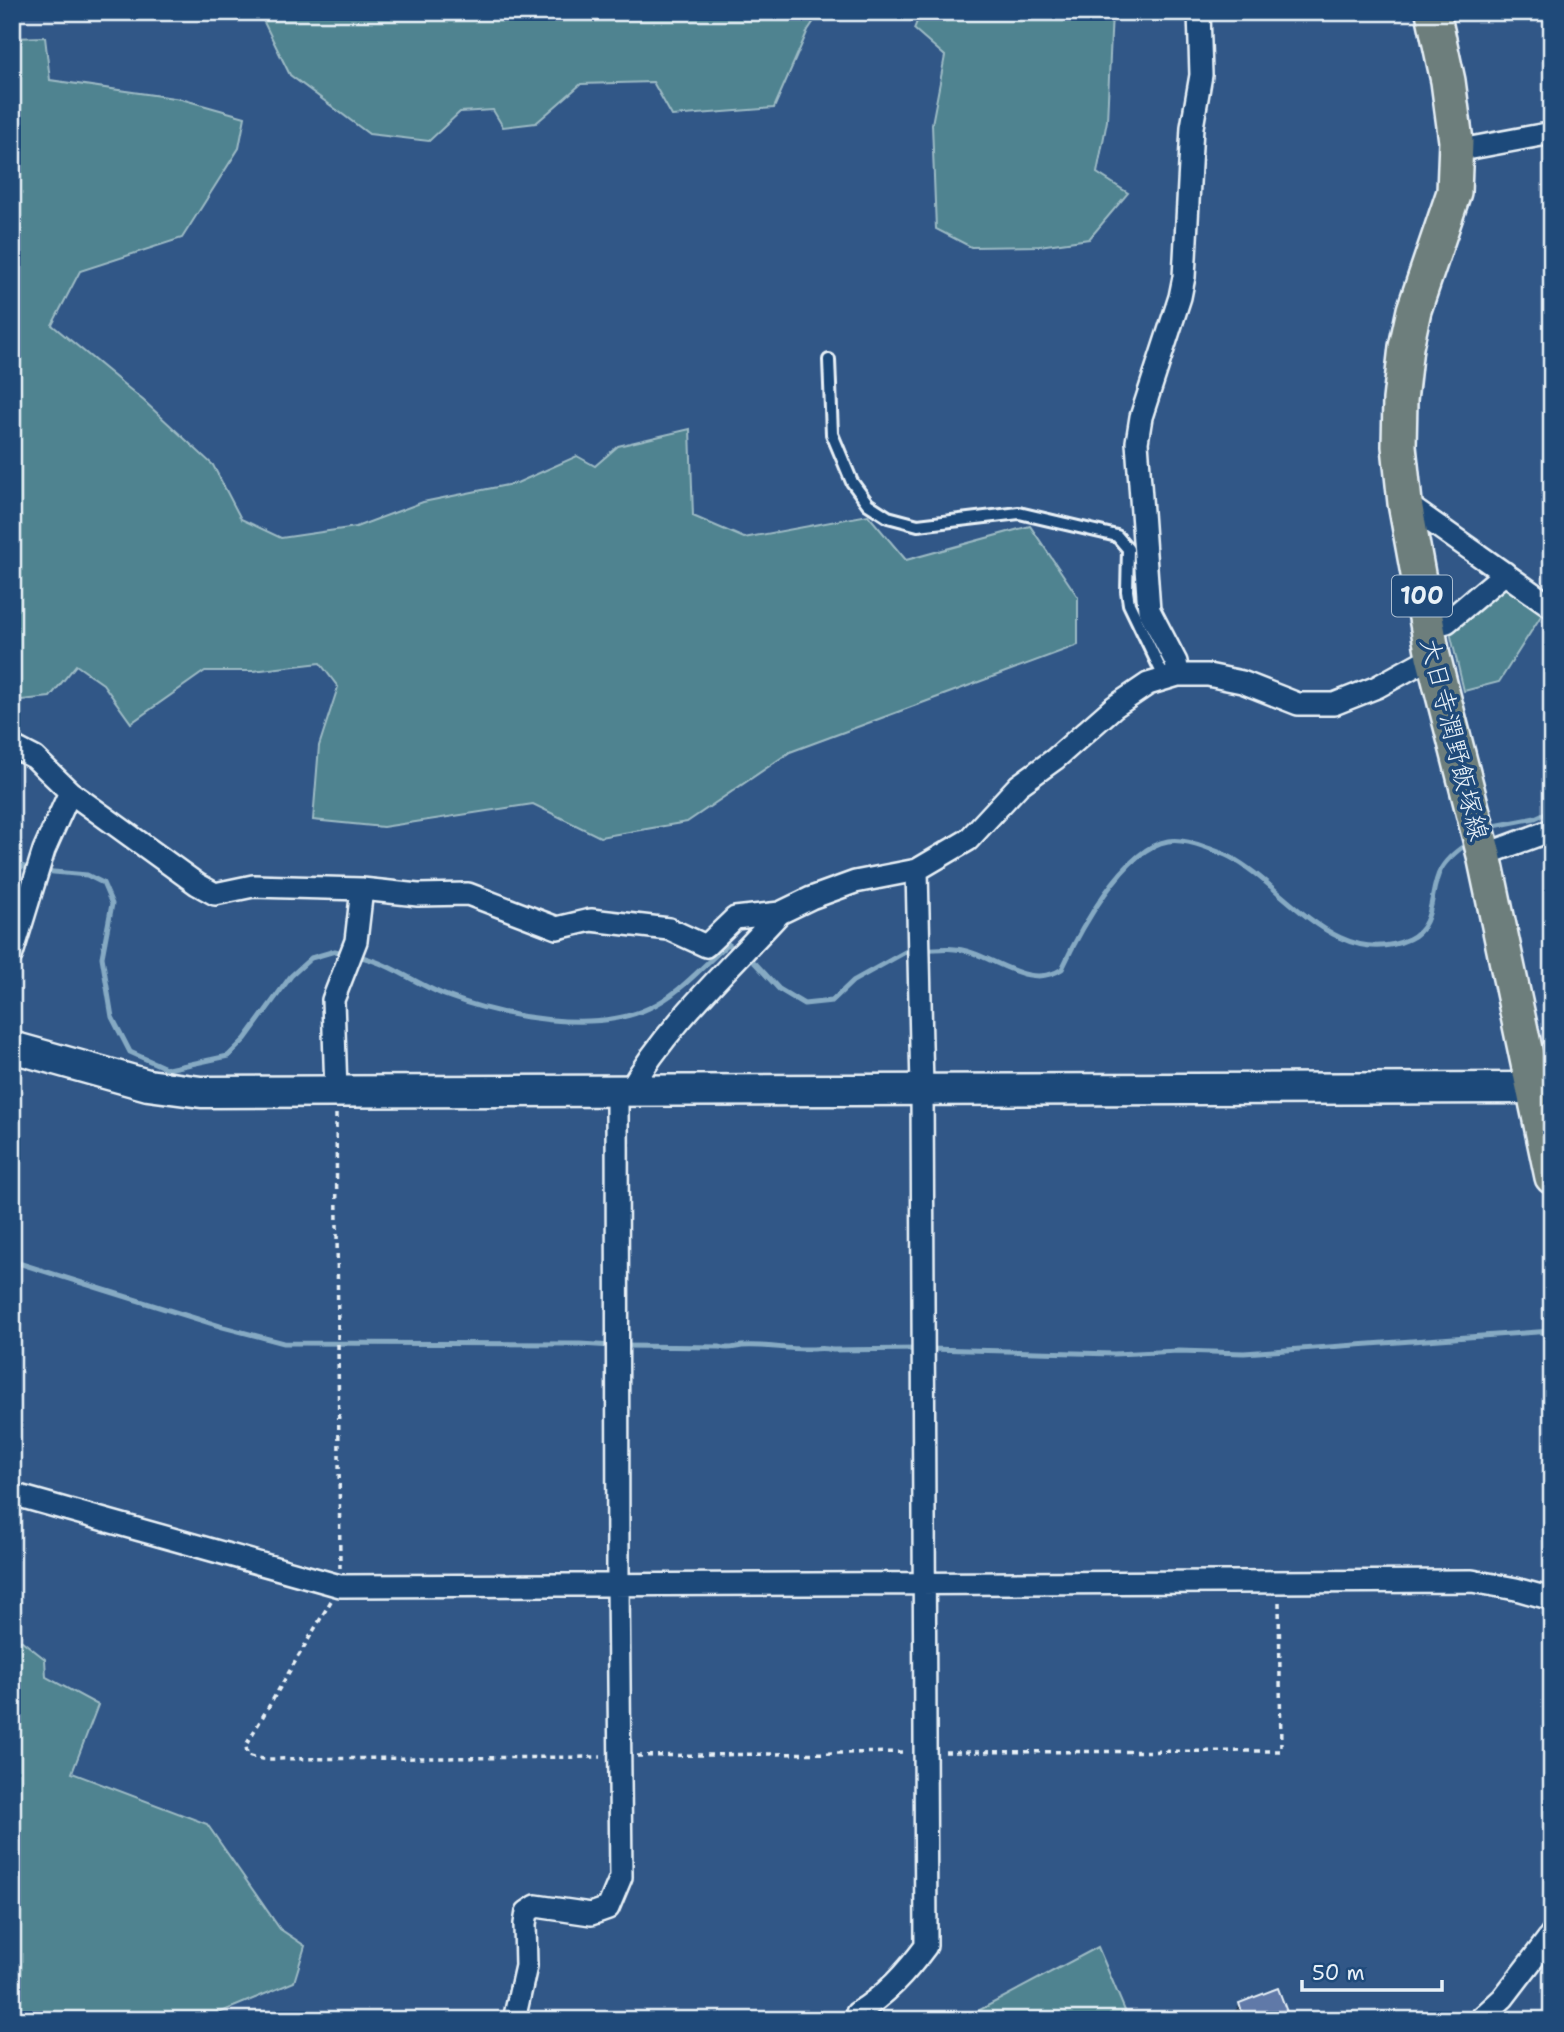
<svg xmlns="http://www.w3.org/2000/svg" width="1564" height="2032" viewBox="0 0 1564 2032" font-family="'Shantell Sans','Klee One',sans-serif">
	<style>
		.green { fill: #508390; stroke: #9cbac4; stroke-width: 2 }
		.shadow { fill: #0007 }
		.lines { fill: none; stroke-linecap: round; stroke-linejoin: round }
		.stream { stroke: #86aac3; stroke-width: 5 }
		.building { fill: #6079a8; stroke: #e8f1f8; stroke-width: 2 }
		.lane-casing { stroke: #e8f1f8; stroke-width: 16 }
		.street-casing { stroke: #e8f1f8; stroke-width: 26 }
		.secondary-casing { stroke: #e8f1f8; stroke-width: 35 }
		.primary-casing { stroke: #e8f1f8; stroke-width: 38 }
		.path { stroke: #e8f1f8; stroke-width: 3.5; stroke-dasharray: 5 5; stroke-linecap: butt }
		.lane { stroke: #1f4a7a; stroke-width: 10 }
		.street { stroke: #1f4a7a; stroke-width: 21 }
		.secondary { stroke: #1f4a7a; stroke-width: 30 }
		.primary { stroke: #6d7e7c; stroke-width: 33 }
		.labels { text-anchor: middle; dominant-baseline: central; stroke-width: 7; stroke-linejoin: round; paint-order: stroke }
		.shield { fill: #1f4a7a; stroke: #acbfd2; stroke-width: 2 }
		.shield-label { font-size: 24px; font-weight: bold; fill: #e8f1f8 }
		.street-label { font-size: 26px; fill: #e8f1f8; stroke: #1f4a7a }
	</style>
	<rect width="100%" height="100%" fill="#315787"/>
	<filter id="ink" filterUnits="userSpaceOnUse"><feTurbulence type="fractalNoise" baseFrequency=".0143" numOctaves="2"/><feDisplacementMap in="SourceGraphic" scale="14" xChannelSelector="R" yChannelSelector="G"/><feConvolveMatrix kernelMatrix="1 2 1 2 8 2 1 2 1" color-interpolation-filters="sRGB"/></filter>
	<g filter="url(#ink)">
		<path class="green" d="M 259,12 L 820,12 L 808,30 L 774,108 L 672,116 L 653,82 L 581,84 L 536,123 L 503,127 L 493,110 L 460,112 L 429,141 L 369,134 L 290,75 Z
			M 918,12 L 1112,12 L 1107,121 L 1097,173 L 1128,193 L 1089,239 L 1039,246 L 971,247 L 936,229 L 932,124 L 945,56 L 914,29 L 920,14 Z
			M 45,37 L 50,80 L 181,99 L 245,117 L 239,148 L 182,238 L 80,271 L 52,325 L 144,401 L 213,465 L 241,519 L 281,538 L 356,527 L 423,502 L 517,483 L 577,456 L 595,466 L 618,446 L 690,429 L 693,516 L 744,538 L 868,515 L 906,560 L 1030,526 L 1078,597 L 1078,645 L 790,752 L 687,822 L 600,837 L 533,804 L 383,827 L 313,820 L 319,746 L 338,687 L 320,663 L 253,671 L 205,671 L 131,723 L 103,684 L 76,665 L 50,697 L 12,701 L 12,38 Z
			M 1503,583 L 1546,608 L 1499,682 L 1464,691 L 1449,628 Z
			M 12,1640 L 22,1641 L 45,1659 L 46,1677 L 98,1705 L 72,1773 L 207,1824 L 280,1929 L 305,1946 L 294,1982 L 219,2013 L 12,2020 Z
			M 1098,1947 L 1129,2020 L 961,2020 Z"/>
		<path class="shadow" d="M 1240,2005 L 1288,2020 L 1226,2020 Z"/>
		<g class="lines">
			<path class="stream" d="M 1488,830 L 1494,826 L 1535,818 L 1552,810
				M 12,864 L 33,869
				M 43,871 L 87,875 L 103,883 L 112,904 L 102,957 L 112,1017 L 130,1052 L 168,1069 L 228,1056 L 245,1039 L 291,976 L 311,958 L 335,951 L 347,954
				M 923,950 C 941,948 956,947 973,953 C 1002,963 1032,988 1062,969 C 1079,932 1124,848 1168,841 C 1180,839 1194,843 1205,847 C 1213,850 1222,853 1230,857 C 1284,885 1337,972 1409,939 C 1437,926 1428,891 1441,869 C 1447,858 1458,850 1468,843
				M 357,956 C 391,963 418,986 450,997 C 504,1017 595,1034 649,1008 C 680,994 702,966 728,944 L 738,951
				M 746,957 L 755,963 L 779,989 L 804,1004 L 832,1001 L 853,981 L 907,951 L 913,951
				M 12,1261 L 223,1327 L 284,1343 L 580,1344 L 613,1346
				M 623,1346 L 720,1347 C 729,1350 734,1347 742,1346 C 765,1344 788,1350 810,1349 C 818,1349 824,1347 832,1350 L 919,1349
				M 929,1349 L 1114,1354 L 1179,1351 L 1244,1353 L 1552,1331"/>
		</g>
		<path class="building" d="M 1278,1988 L 1290,2020 L 1223,2020 L 1242,2013 L 1239,2003 Z"/>
		<g class="lines">
			<defs>
				<path id="lane" d="M 829,360 L 832,434 L 852,482 L 868,504 L 888,517 L 918,525 L 1019,513 L 1117,536 L 1128,549 L 1127,591 L 1129,604 L 1165,679"/>
				<path id="street" d="M 1455,151 L 1552,133
					M 1405,503 L 1552,607
					M 1427,627 L 1447,622 L 1505,573
					M 1178,675 L 1176,662 L 1149,610 L 1137,442 L 1141,417 L 1180,297 L 1184,277 L 1192,127 L 1201,75 L 1199,12
					M 12,746 L 35,758 L 70,792 L 197,884 L 215,894 L 253,886 L 362,889 L 418,895 L 468,894 L 557,928 L 591,920 L 669,929 L 706,946 L 735,918 L 780,913 L 811,898 L 855,882 L 917,870 L 968,840 L 1019,785 L 1055,759 L 1114,707 L 1148,684 L 1178,675 L 1208,675 L 1242,682 L 1298,704 L 1334,704 L 1377,687 L 1433,656
					M 1484,855 L 1552,830
					M 12,954 L 44,850 L 70,792
					M 336,1091 L 333,1000 L 356,941 L 362,889
					M 629,1091 C 668,1024 728,970 780,913
					M 12,1494 L 340,1586 L 1472,1581 L 1516,1589 L 1552,1599
					M 857,2013 C 886,1995 906,1973 926,1946 L 922,1088 L 917,870
					M 514,2020 L 526,1966 L 525,1924 L 527,1912 L 536,1906 L 591,1914 L 608,1908 L 621,1877 L 618,1584 L 617,1091
					M 1479,2020 L 1503,1998 L 1552,1934"/>
				<path id="secondary" d="M 12,1047 L 148,1085 L 201,1092 L 1552,1088"/>
				<path id="primary" d="M 1433,12 L 1448,81 L 1456,141 L 1454,192 L 1414,310 L 1406,347 L 1400,400 L 1399,446 L 1405,503 L 1433,656 L 1484,855 L 1552,1177"/>
			</defs>
			<use href="#lane" class="lane-casing"/>
			<use href="#street" class="street-casing"/>
			<use href="#secondary" class="secondary-casing"/>
			<use href="#primary" class="primary-casing"/>
			<path class="path" d="M 336,1114 L 340,1568
				M 331,1601 L 246,1745 L 247,1755 L 263,1759 L 601,1757
				M 945,1752 L 1281,1751 L 1279,1602
				M 637,1756 L 906,1752"/>
			<use href="#lane" class="lane"/>
			<use href="#street" class="street"/>
			<use href="#secondary" class="secondary"/>
			<use href="#primary" class="primary"/>
		</g>
	</g>
	<g class="labels">
		<rect class="shield" x="1392" y="575.5" width="60" height="41" rx="5"/>
		<g class="shield-label">
			<text x="1422" y="596">100</text>
		</g>
		<g class="street-label">
			<text transform="translate(1455 739) rotate(76)">大日寺潤野飯塚線</text>
		</g>
	</g>
	<rect width="1564" height="2032" fill="none" stroke="#1f4a7a" stroke-width="42"/>
	<rect x="21" y="21" width="1522" height="1990" fill="none" stroke="#e8f1f8" stroke-width="2.5" filter="url(#ink)"/>
	<path d="M1302 1980v10h140v-10" fill="none" stroke="#e8f1f8" stroke-width="3.5"/>
	<text x="1312" y="1980" font-size="21" fill="#e8f1f8" stroke="#1f4a7a" stroke-width="5" paint-order="stroke">50 m</text>
</svg>
